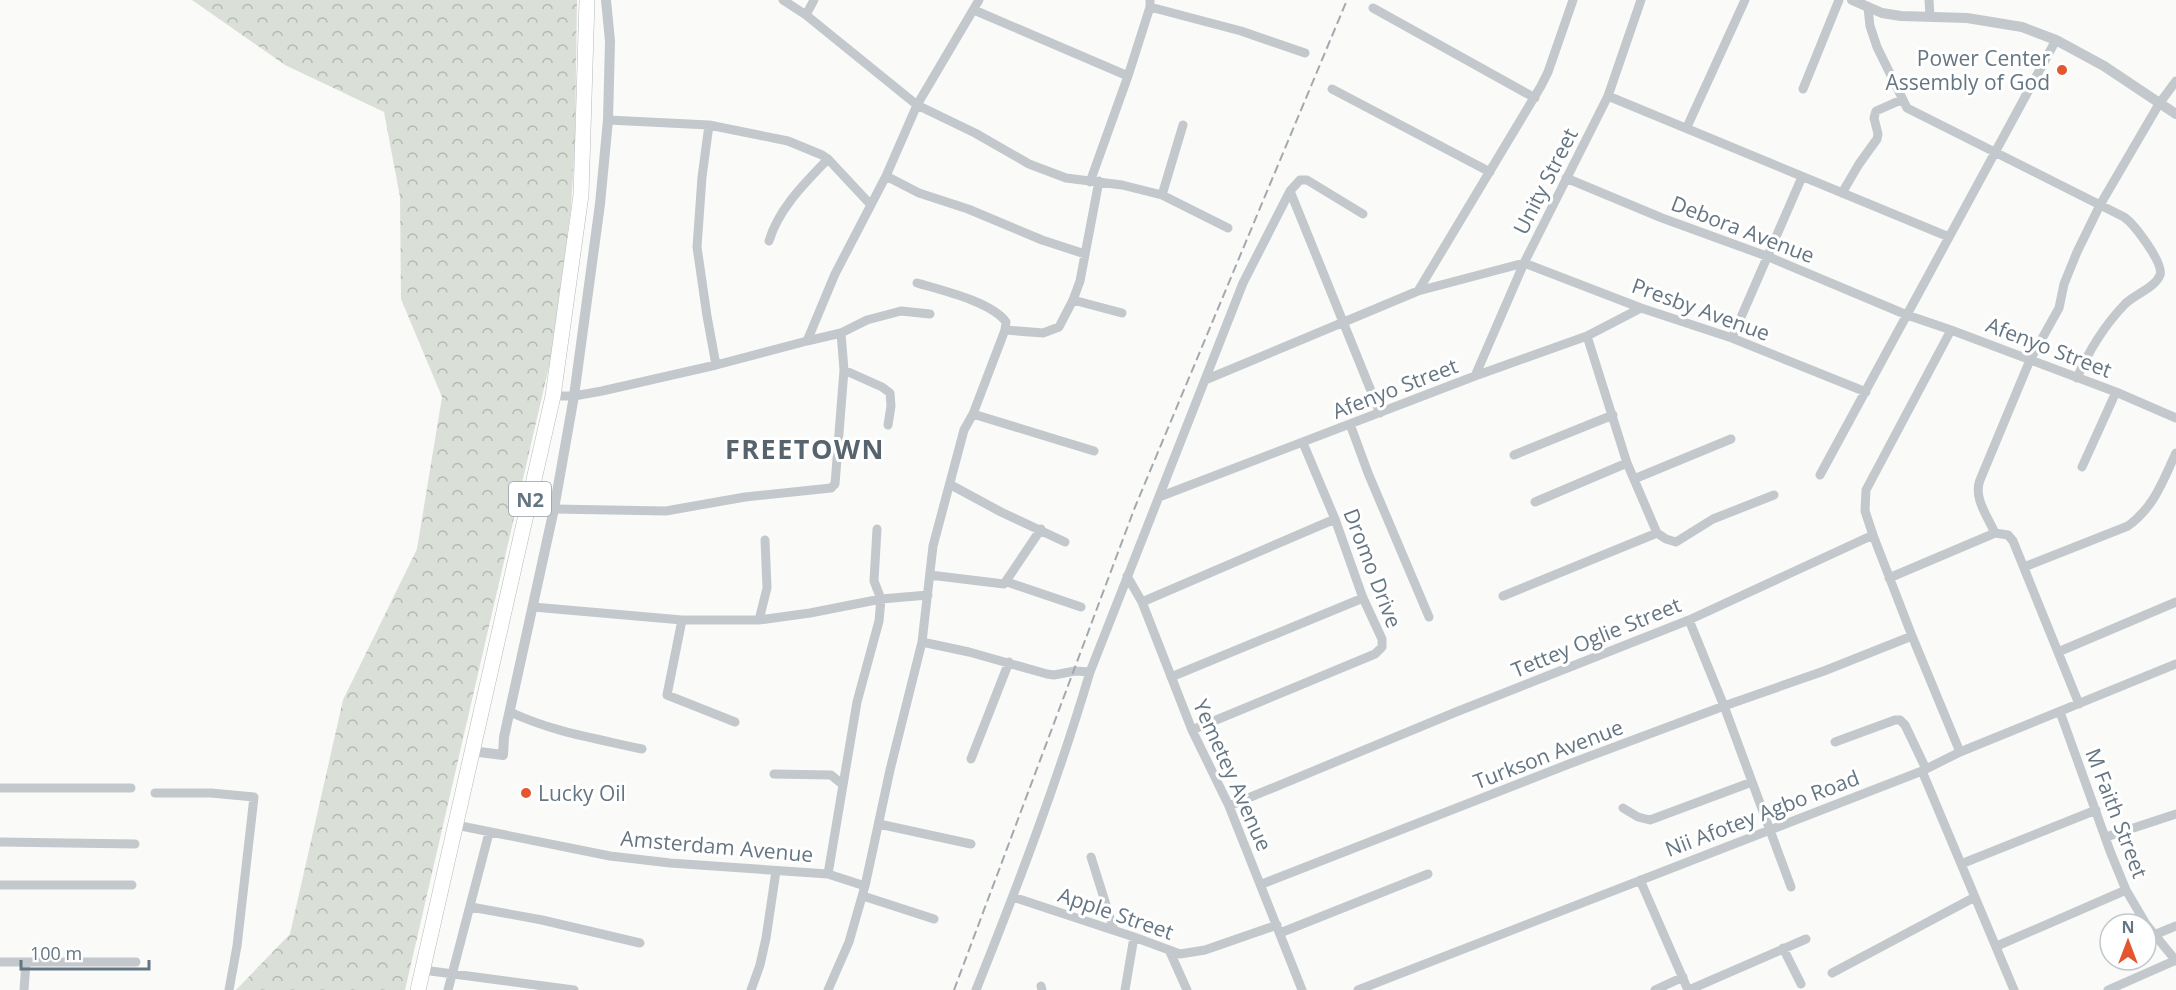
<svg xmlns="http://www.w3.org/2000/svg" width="2176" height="990" viewBox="0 0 2176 990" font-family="'Open Sans',sans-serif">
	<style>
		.forest { fill: url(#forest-crowns) }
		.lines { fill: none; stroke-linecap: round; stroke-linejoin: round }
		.trunk-casing { stroke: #b4b9bd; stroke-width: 16 }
		.minor { stroke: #c3c8cc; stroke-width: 9 }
		.tertiary { stroke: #c3c8cc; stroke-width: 10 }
		.trunk { stroke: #fff; stroke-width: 15 }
		.rail { stroke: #a2aab0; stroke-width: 2; stroke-dasharray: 9 4.5; stroke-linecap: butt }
		.poi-dot { fill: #e4572e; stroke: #fff; stroke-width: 2 }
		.labels { text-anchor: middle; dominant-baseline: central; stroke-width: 6; stroke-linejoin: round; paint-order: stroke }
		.shield { fill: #fff; stroke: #939fa8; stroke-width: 1.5 }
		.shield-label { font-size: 20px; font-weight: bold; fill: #657683 }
		.poi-label { font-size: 21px; fill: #657683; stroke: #fff; text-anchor: end }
		.street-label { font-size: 21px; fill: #657683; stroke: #fff }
		.district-label { font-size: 27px; font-weight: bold; letter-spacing: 1.5px; fill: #57646e; stroke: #fff }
	</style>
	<defs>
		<pattern id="forest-crowns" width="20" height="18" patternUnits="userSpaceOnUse" patternTransform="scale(1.5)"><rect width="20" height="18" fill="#dadfd7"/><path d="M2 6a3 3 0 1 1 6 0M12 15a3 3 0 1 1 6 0" fill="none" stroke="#b4b9b4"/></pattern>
	</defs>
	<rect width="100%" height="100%" fill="#fafaf8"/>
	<path class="forest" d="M 192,0 L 577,0 L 575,142 L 571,208 L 550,362 L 405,990 L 236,990 L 290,934 L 343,700 L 417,549 L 442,397 L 401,299 L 400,197 L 384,112 L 285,65 Z"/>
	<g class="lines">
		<defs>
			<path id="trunk" d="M 418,990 L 553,396 L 581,195 L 587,0"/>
		</defs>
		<use href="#trunk" class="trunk-casing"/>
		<path class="minor" d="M 783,0 L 806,15 L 917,105 L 979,0
			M 1929,0 L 1930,16
			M 1150,7 L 1241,31 L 1305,53
			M 1373,8 L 1535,98
			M 1868,8 L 1870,26 L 1877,47 L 1907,108 L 2124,217 C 2134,224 2164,263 2160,275 C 2155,288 2135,294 2125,304 C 2103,327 2089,350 2077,378
			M 974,10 L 1128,76 L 1090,182
			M 806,15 L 814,0
			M 1128,76 L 1150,7 L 1150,0
			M 1332,89 L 1490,172
			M 1803,89 L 1839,0
			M 1608,96 L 1949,237
			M 608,120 L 709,125 L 788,141 L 822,155 L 828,159 L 870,204
			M 709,125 L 702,177 L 697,247 L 707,316 L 716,365
			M 1687,127 L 1745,0
			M 886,176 L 919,193 L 968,209 L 1042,240 L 1085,254
			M 1566,178 L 1662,218 L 1769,257 L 1907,315 L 1951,330 L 2116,392 L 2176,418
			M 1290,191 L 1380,413
			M 1842,193 L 1859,164 L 1877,139 L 1878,134 L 1874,118 L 1876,111 L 1901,100
			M 1162,195 L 1183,125
			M 769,241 C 779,208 805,183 828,159
			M 1524,263 L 1641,308 L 1732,338 L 1866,392
			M 917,283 C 941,290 992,302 1006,322 L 1005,330
			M 1418,291 L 1541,86 L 1548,72 L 1573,0
			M 1073,300 L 1122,313
			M 930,314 L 901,311 L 867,320 L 841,333 L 807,341 L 835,274 L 886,176 L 917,105 L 975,133 L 1029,164 L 1066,178 L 1122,185 L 1162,195 L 1228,228
			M 1587,336 L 1627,463 L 1657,533 L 1666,539 L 1676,542 L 1713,519 L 1774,495
			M 1732,338 L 1802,177
			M 844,370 L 882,387 L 890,393 L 891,406 L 888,425
			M 1475,376 L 1524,263 L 1608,96 L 1641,0
			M 1205,380 L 1418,291 L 1524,263
			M 553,396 L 574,396 L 602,391 L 716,365 L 807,341
			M 973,414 L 1094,451
			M 1350,424 L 1368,473 L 1429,617
			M 1514,455 L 1613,415
			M 2082,467 L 2116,392
			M 1820,475 L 2056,40
			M 1634,479 L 1731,439
			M 951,485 L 1001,512 L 1065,542
			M 1159,497 L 1475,376 L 1587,336 L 1641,308
			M 1535,502 L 1627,463
			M 554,509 L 666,511 L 745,497 L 831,488 L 835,484 L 844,370 L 841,333
			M 1995,533 C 1988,517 1973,498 1980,480 L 2030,360 L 2059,308 L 2064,284 L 2077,252 L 2100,205 L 2159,104 L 2176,81
			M 1873,535 L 1865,511 L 1866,490 L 1951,330
			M 2024,567 L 2128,526 C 2155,506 2162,482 2176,453
			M 930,575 L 1004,584 L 1041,529
			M 1127,576 L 1142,602 L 1192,730 L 1229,806 L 1302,990
			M 1889,578 L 1995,533 L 2008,535 L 2013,541 L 2079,704
			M 1007,582 L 1081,607
			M 1503,596 L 1657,533
			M 1142,602 L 1335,519
			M 533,607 L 682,620 L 759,620 L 810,613 L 881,599 L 928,595
			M 682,620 L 667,695 L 735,722
			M 759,620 L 767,588 L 765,540
			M 1689,620 L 1724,706 L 1824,671 L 1912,636 L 1960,752
			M 922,642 L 969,652 L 1047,674 L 1054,675 L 1075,671 L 1090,672
			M 2058,652 L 2176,602
			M 1171,677 L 1363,598
			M 510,712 C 556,733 594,738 642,749
			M 2060,712 L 2110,851 L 2126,890 L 2146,924
			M 1192,730 L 1375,654 L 1382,647 L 1382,639 L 1363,598 L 1335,519 L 1303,443
			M 1835,742 L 1895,720 L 1900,720 L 1905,725 L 1926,769
			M 971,759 L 1009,662
			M 1922,771 L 2014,990
			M 774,774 L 831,775 L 842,784
			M 0,788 L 131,788
			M 155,793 L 211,793 L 254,797 L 237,946 L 229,990
			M 1229,806 L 1456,712 L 1689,620 L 1873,535 L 1912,636
			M 1623,808 L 1638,817 L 1650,820 L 1752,782
			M 879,824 L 971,844
			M 456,825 L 610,856 L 670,863 L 828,874 L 865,886 L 849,942 L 828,990
			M 2106,837 L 2176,814
			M 0,842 L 135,844
			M 1091,857 L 1114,930
			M 1961,864 L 2096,810
			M 828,874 L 857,702 L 879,621 L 881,599 L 874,581 L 877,529
			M 1640,880 L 1688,990
			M 1262,884 L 1569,764 L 1724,706 L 1791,887
			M 0,885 L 132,885
			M 865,886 L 890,770 L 922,642 L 933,546 L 964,430 L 973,414 L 1005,330 L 1043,333 L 1059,327 L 1073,300 L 1080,281 L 1099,181
			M 863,896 L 934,919
			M 1013,897 L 1134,937 L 1180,954 L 1205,950 L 1277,925
			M 471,907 L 542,920 L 640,943
			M 2146,924 L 2176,961
			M 1280,933 L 1428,874
			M 2154,935 L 2176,926
			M 1997,946 L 2126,890
			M 1783,948 L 1801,984
			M 1170,952 L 1187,990
			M 0,962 L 136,962
			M 423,970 L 574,990
			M 1832,973 L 1975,897
			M 1041,986 L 1042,990
			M 24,990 L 26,962
			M 448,990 L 489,833
			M 751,990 L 760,965 L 766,938 L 776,871
			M 976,990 C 1018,885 1058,780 1090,672 L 1243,283 L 1290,191 L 1300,180 L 1307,180 L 1363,214
			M 1125,990 L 1134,937
			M 1358,990 L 1922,771 L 1960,752 L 2176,664
			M 1655,990 L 1683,977
			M 1689,990 L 1806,939
			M 2108,990 L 2176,960"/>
		<path class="tertiary" d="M 1852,0 L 1882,13 L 1901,16 L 1967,18 L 2022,27 L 2056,40 L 2104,66 L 2176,114
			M 471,751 L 503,755 L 504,737 L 554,509 L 574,396 L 600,204 L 608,120 L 610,41 L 606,0"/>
		<use href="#trunk" class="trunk"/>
		<path class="rail" d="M 954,990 L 1135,507 L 1347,0"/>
	</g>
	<g class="poi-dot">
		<circle cx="2062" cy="70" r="6"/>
		<circle cx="526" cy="793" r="6"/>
	</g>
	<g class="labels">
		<rect class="shield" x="509" y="482" width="42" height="34" rx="4.5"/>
		<g class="shield-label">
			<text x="530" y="499">N2</text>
		</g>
		<g class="poi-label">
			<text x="2050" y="58">Power Center<tspan x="2050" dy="24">Assembly of God</tspan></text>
			<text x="538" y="793" text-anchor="start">Lucky Oil</text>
		</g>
		<g class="street-label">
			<text transform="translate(1545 181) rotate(-63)">Unity Street</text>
			<text transform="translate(1743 229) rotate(21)">Debora Avenue</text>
			<text transform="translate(1701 309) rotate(20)">Presby Avenue</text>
			<text transform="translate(2049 347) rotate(21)">Afenyo Street</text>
			<text transform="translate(1395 388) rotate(-21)">Afenyo Street</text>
			<text transform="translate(1373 568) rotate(69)">Dromo Drive</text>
			<text transform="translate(1596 637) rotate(-22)">Tettey Oglie Street</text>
			<text transform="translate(1548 754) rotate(-21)">Turkson Avenue</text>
			<text transform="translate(1233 775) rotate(66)">Yemetey Avenue</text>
			<text transform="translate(1762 813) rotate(-21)">Nii Afotey Agbo Road</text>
			<text transform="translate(2117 813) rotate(69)">M Faith Street</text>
			<text transform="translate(717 846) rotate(5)">Amsterdam Avenue</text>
			<text transform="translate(1116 913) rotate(19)">Apple Street</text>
		</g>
		<g class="district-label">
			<text x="805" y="448">FREETOWN</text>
		</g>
	</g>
	<g transform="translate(2128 942)"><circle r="28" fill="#ffffff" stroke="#c1c8cd" stroke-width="1.5"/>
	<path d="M0-4.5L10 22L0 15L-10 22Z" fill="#e4572e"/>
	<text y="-9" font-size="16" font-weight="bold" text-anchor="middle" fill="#657683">N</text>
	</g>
	<path d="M21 960v9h128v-9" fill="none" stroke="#657683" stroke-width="3"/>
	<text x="30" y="960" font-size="18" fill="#657683" stroke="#ffffff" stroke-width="4.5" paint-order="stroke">100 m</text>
</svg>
